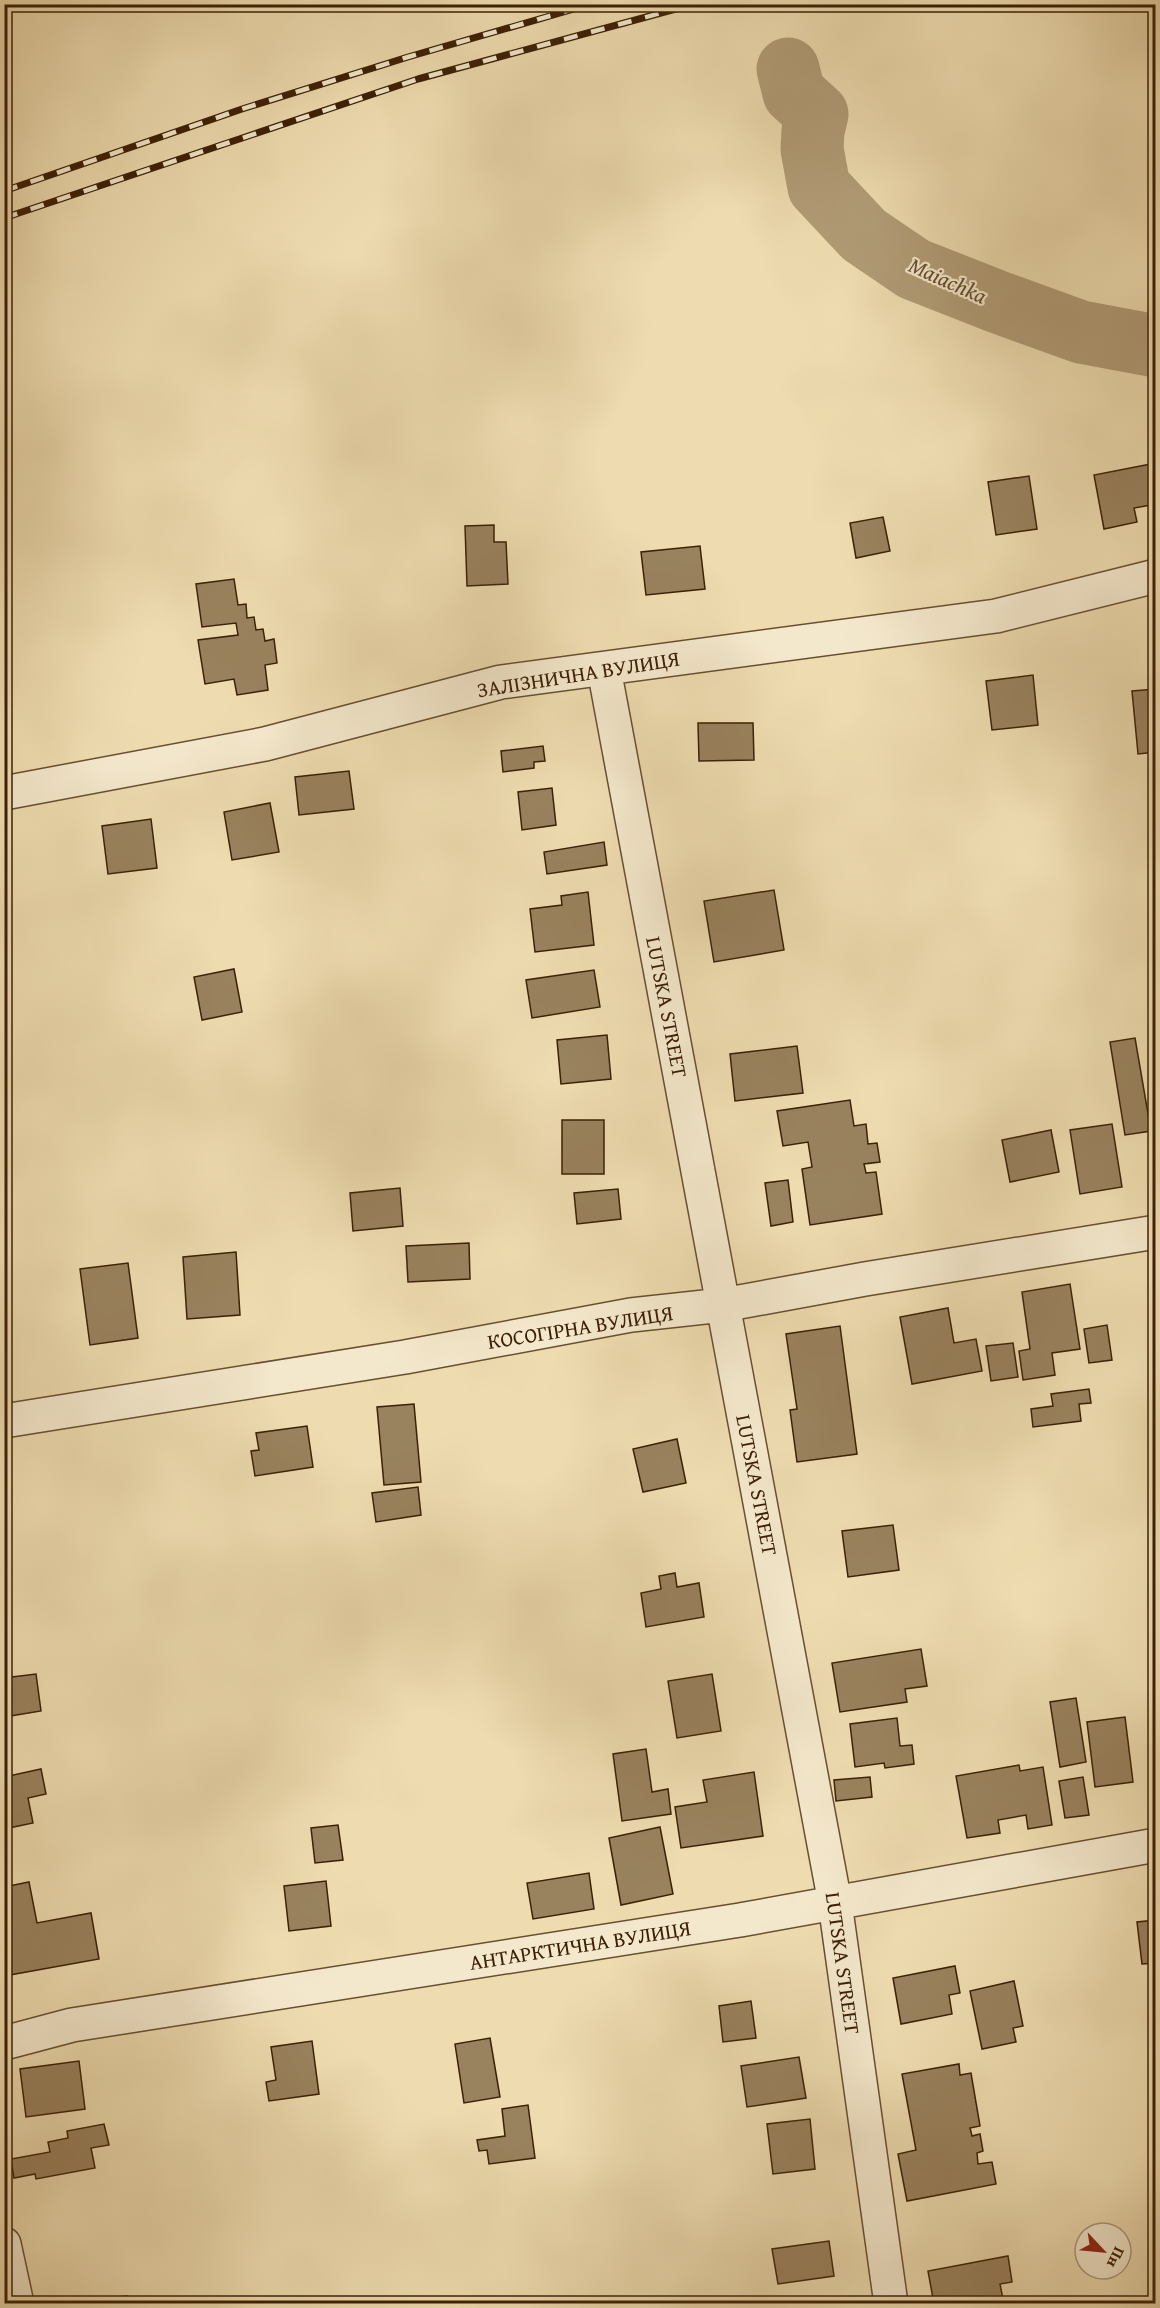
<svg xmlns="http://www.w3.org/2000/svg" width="1160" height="2308" viewBox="0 0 1160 2308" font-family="'Gentium Book Plus',serif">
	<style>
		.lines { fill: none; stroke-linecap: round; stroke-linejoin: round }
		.river { stroke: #b19c76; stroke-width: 63 }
		.building { fill: #99825e; stroke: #3c2006; stroke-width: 1.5 }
		.minor-casing { stroke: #684f30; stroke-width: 36 }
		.minor { stroke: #f4e8cc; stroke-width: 33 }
		.rail-casing { stroke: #3c2006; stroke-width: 7 }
		.rail { stroke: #f4e8cc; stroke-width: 4.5; stroke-dasharray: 14; stroke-linecap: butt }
		.labels { text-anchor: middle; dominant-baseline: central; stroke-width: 4.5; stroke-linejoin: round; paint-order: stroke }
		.street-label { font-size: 21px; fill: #3c2006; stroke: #f4e8cc }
		.water-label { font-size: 22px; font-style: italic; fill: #654b2d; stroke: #f4e8cc }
	</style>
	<rect width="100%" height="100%" fill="#eedcb0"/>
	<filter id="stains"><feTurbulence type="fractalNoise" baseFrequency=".00333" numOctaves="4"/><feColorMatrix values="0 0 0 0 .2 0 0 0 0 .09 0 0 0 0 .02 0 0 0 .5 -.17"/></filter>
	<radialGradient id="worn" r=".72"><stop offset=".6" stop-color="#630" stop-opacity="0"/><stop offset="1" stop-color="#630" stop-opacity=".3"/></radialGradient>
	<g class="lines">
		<path class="river" d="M 788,69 L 794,93 L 817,114 L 813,131 L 812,149 L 819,187 L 864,235 L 914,269 L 998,302 L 1081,332 L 1156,346"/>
	</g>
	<path class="building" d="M 1156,463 L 1156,504 L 1134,508 L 1137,522 L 1104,529 L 1094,475 Z
		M 1029,476 L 1037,529 L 996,535 L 988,482 Z
		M 883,517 L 890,551 L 856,558 L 850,523 Z
		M 494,525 L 494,542 L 506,542 L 508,584 L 467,586 L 465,526 Z
		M 700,546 L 705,589 L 646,595 L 641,552 Z
		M 234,579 L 238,605 L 246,604 L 247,618 L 254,617 L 256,630 L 263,629 L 265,641 L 274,639 L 277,663 L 265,665 L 268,690 L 237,695 L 234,679 L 205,684 L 198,640 L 238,635 L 236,623 L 202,627 L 196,584 Z
		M 1033,675 L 1038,725 L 992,730 L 986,681 Z
		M 1156,689 L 1156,752 L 1138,754 L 1132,691 Z
		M 698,723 L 753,723 L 754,760 L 699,761 Z
		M 543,746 L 545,761 L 534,762 L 534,768 L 503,772 L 501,751 Z
		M 349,771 L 354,809 L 299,815 L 295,777 Z
		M 552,788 L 556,825 L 522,830 L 518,792 Z
		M 270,803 L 279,852 L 232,860 L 224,812 Z
		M 151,819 L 157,868 L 108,874 L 102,826 Z
		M 604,842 L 607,865 L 547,874 L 544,852 Z
		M 774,890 L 784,950 L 714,962 L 704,901 Z
		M 588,892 L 594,945 L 535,952 L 530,909 L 562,905 L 561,896 Z
		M 234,969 L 242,1012 L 202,1020 L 194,977 Z
		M 594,970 L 600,1007 L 532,1018 L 526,980 Z
		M 607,1035 L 611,1079 L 561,1084 L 557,1040 Z
		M 1135,1038 L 1151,1131 L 1125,1135 L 1110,1042 Z
		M 797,1046 L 803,1093 L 735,1101 L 730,1054 Z
		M 850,1100 L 854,1126 L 866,1124 L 868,1144 L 877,1143 L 880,1162 L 864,1164 L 866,1173 L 876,1172 L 882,1214 L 810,1225 L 802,1169 L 812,1167 L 808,1142 L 783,1146 L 777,1111 Z
		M 562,1120 L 604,1120 L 604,1174 L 562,1174 Z
		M 1112,1124 L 1122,1187 L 1080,1194 L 1070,1130 Z
		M 1051,1130 L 1059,1172 L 1010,1182 L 1002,1140 Z
		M 788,1180 L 793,1222 L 771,1226 L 765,1183 Z
		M 400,1188 L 403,1226 L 353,1231 L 350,1193 Z
		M 618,1189 L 621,1219 L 577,1224 L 574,1193 Z
		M 469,1243 L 470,1279 L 408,1282 L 406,1246 Z
		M 236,1252 L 240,1315 L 187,1319 L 183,1257 Z
		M 128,1263 L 138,1338 L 90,1345 L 80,1269 Z
		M 1070,1284 L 1080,1349 L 1052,1353 L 1055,1375 L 1023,1380 L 1019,1351 L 1030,1349 L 1022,1292 Z
		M 948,1308 L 954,1343 L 976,1339 L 982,1371 L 912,1384 L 900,1317 Z
		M 1107,1325 L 1112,1360 L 1089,1363 L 1084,1329 Z
		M 840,1326 L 857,1454 L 797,1462 L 790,1410 L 797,1409 L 786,1334 Z
		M 1013,1343 L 1018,1377 L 991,1381 L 986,1346 Z
		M 1089,1389 L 1091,1403 L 1079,1404 L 1081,1421 L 1033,1427 L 1031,1409 L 1053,1406 L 1051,1394 Z
		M 414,1404 L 421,1482 L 384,1485 L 377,1407 Z
		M 307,1426 L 313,1467 L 255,1476 L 251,1451 L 259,1450 L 256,1433 Z
		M 677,1439 L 686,1483 L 643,1492 L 633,1449 Z
		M 418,1487 L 421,1515 L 376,1522 L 372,1493 Z
		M 893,1525 L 899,1570 L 848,1577 L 842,1531 Z
		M 675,1573 L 677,1587 L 699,1583 L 704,1617 L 646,1627 L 641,1593 L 661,1589 L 659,1576 Z
		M 921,1649 L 927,1686 L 905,1689 L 907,1702 L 840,1712 L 832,1663 Z
		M 36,1674 L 41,1711 L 4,1717 L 4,1678 Z
		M 712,1674 L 721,1731 L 677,1738 L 668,1681 Z
		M 1076,1698 L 1086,1762 L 1060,1767 L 1050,1702 Z
		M 1125,1717 L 1133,1782 L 1095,1787 L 1087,1722 Z
		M 897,1718 L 900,1746 L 912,1745 L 914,1764 L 885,1768 L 884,1763 L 855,1767 L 850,1724 Z
		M 646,1749 L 652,1792 L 668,1789 L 671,1814 L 622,1821 L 613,1754 Z
		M 1019,1765 L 1020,1771 L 1043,1767 L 1052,1825 L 1028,1829 L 1026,1815 L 998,1820 L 1000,1833 L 967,1838 L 956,1776 Z
		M 41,1769 L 46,1794 L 28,1798 L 33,1823 L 4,1829 L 4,1777 Z
		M 754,1772 L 763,1836 L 681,1848 L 675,1807 L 707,1802 L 703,1780 Z
		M 870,1777 L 872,1797 L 836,1801 L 834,1780 Z
		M 1083,1777 L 1089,1815 L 1065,1818 L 1059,1781 Z
		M 338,1825 L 343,1860 L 315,1863 L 311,1828 Z
		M 660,1827 L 673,1894 L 621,1905 L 609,1838 Z
		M 589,1873 L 594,1909 L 533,1919 L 527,1883 Z
		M 326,1881 L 331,1926 L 289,1931 L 284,1886 Z
		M 29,1882 L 37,1923 L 91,1913 L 99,1959 L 4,1976 L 4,1887 Z
		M 1156,1920 L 1156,1963 L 1142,1964 L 1137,1922 Z
		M 955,1966 L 960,1993 L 949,1995 L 952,2014 L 901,2024 L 893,1978 Z
		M 1014,1981 L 1023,2026 L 1013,2028 L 1016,2042 L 982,2049 L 970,1991 Z
		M 751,2001 L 756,2038 L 723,2042 L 719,2006 Z
		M 490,2038 L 500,2097 L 464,2103 L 455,2044 Z
		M 312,2041 L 319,2094 L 269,2101 L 266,2082 L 276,2080 L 271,2047 Z
		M 799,2057 L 806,2098 L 747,2107 L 741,2066 Z
		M 79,2061 L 85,2109 L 26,2117 L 20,2069 Z
		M 959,2064 L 960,2075 L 971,2073 L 980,2126 L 970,2128 L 972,2136 L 980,2134 L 983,2151 L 977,2153 L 978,2164 L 992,2162 L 996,2184 L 907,2201 L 898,2154 L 916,2150 L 902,2074 Z
		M 528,2105 L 535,2158 L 489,2164 L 487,2150 L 479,2151 L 477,2140 L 505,2136 L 502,2109 Z
		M 810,2119 L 815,2169 L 773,2174 L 767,2124 Z
		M 104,2124 L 109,2145 L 91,2148 L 95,2168 L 36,2179 L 35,2174 L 14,2178 L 11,2159 L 50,2152 L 48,2142 L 68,2138 L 67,2131 Z
		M 829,2241 L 834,2276 L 778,2284 L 772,2249 Z
		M 1008,2256 L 1012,2282 L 1000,2284 L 1004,2304 L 934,2304 L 928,2271 Z
		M 127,2296 L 127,2304 L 71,2304 L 71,2301 Z"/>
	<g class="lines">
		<defs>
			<path id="minor" d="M 604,669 L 835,1903 L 891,2304
				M 4,793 L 265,744 L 501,682 L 996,616 L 1156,576
				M 4,1421 L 405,1357 L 631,1315 L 723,1305 L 865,1279 L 1156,1232
				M 4,2043 L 72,2025 L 740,1920 L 1156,1845
				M 4,2244 L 17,2304"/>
		</defs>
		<use href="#minor" class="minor-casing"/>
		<use href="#minor" class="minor"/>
		<defs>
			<path id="rail" d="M 4,191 L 242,109 L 408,57 L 591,4
				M 4,218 L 418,79 L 694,4"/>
		</defs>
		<use href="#rail" class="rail-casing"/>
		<use href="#rail" class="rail"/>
	</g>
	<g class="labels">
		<g class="street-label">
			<text transform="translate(578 674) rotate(-9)">ЗАЛІЗНИЧНА ВУЛИЦЯ</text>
			<text transform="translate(667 1007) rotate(79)">LUTSKA STREET</text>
			<text transform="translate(580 1327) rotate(-9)">КОСОГІРНА ВУЛИЦЯ</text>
			<text transform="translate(757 1485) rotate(79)">LUTSKA STREET</text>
			<text transform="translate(580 1945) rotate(-9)">АНТАРКТИЧНА ВУЛИЦЯ</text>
			<text transform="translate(843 1963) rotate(82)">LUTSKA STREET</text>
		</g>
		<g class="water-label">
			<text transform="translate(948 280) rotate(24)">Maiachka</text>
		</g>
	</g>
	<rect width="1160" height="2308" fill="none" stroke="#eedcb0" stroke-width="24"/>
	<rect x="6" y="6" width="1148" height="2296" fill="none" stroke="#3c2006" stroke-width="3"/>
	<rect x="12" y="12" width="1136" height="2284" fill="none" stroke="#3c2006" stroke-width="1.5"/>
	<g transform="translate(1103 2251) rotate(116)"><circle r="28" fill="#f4e8cc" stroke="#aa987d" stroke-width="1.5"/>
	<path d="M0-4.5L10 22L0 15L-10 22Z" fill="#8f2418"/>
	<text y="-9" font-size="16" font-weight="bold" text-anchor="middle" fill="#3c2006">Пн</text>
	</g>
	<rect width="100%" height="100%" filter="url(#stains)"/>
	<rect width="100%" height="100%" fill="url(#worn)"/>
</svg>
